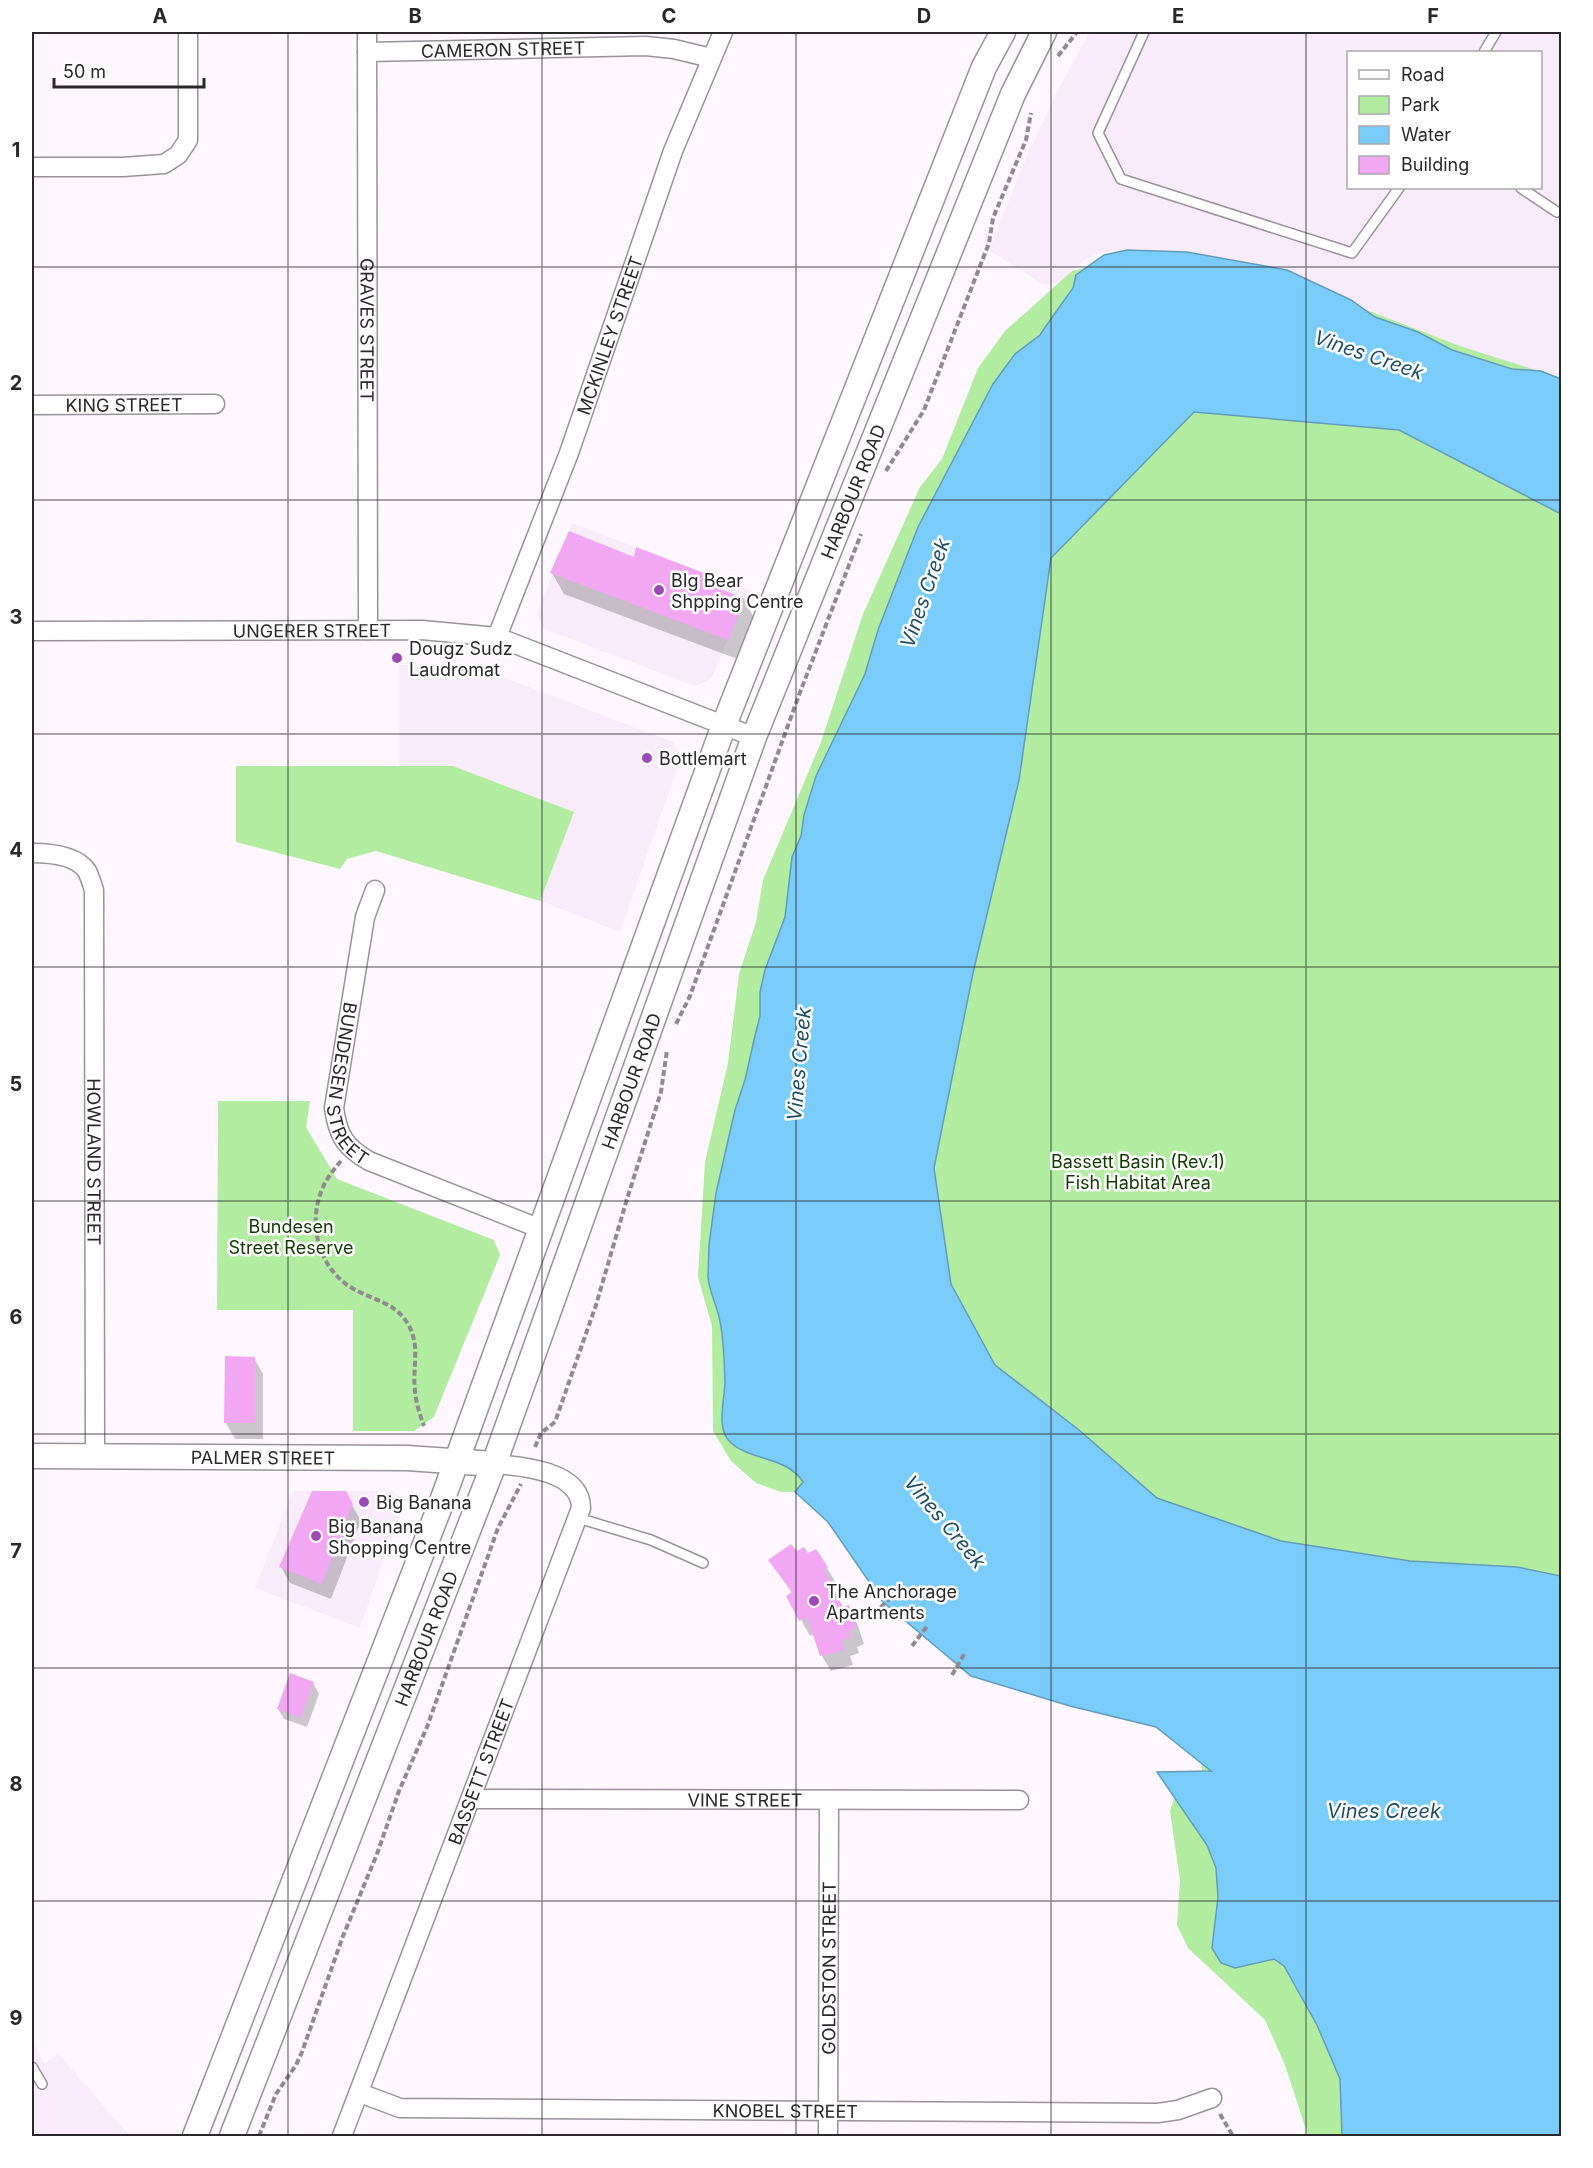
<svg xmlns="http://www.w3.org/2000/svg" width="1593" height="2168" viewBox="0 0 1593 2168" font-family="Inter,sans-serif">
	<style>
		.built { fill: #f8ebfa; fill-rule: evenodd }
		.green { fill: #b2eca0 }
		.water { fill: #7acdfa; stroke: #629cbc; stroke-width: 1.5 }
		.shadow { fill: #0003 }
		.building { fill: #f1a7f1 }
		.lines { fill: none; stroke-linecap: round; stroke-linejoin: round }
		.lane-casing { stroke: #99929a; stroke-width: 12 }
		.street-casing { stroke: #99929a; stroke-width: 21 }
		.secondary-casing { stroke: #99929a; stroke-width: 27 }
		.path { stroke: #8e8a8f; stroke-width: 4; stroke-dasharray: 6 3; stroke-linecap: butt }
		.lane { stroke: #fff; stroke-width: 9 }
		.street { stroke: #fff; stroke-width: 18 }
		.secondary { stroke: #fff; stroke-width: 24 }
		.grid { fill: none; stroke: #2a282b; stroke-width: 1.5; stroke-opacity: 0.55 }
		.poi-dot { fill: #9d4ab9; stroke: #fff; stroke-width: 2 }
		.labels { text-anchor: middle; dominant-baseline: central; stroke-width: 5; stroke-linejoin: round; paint-order: stroke }
		.street-label { font-size: 18px; fill: #2a282b; stroke: #fff }
		.poi-label { font-size: 18px; fill: #2a282b; stroke: #fff; text-anchor: start }
		.park-label { font-size: 18px; fill: #113a01; stroke: #fff }
		.water-label { font-size: 20px; font-style: italic; fill: #1f4d64; stroke: #fff }
		.neatline { fill: none; stroke: #2a282b; stroke-width: 2 }
		.grid-label { font-size: 20px; text-anchor: middle; font-weight: bold; fill: #2a282b }
	</style>
	<rect width="100%" height="100%" fill="#fef7ff"/>
	<path class="built" d="M 1090,32 L 1561,32 L 1561,379 L 1541,371 L 1530,371 L 1177,252 L 1117,250 L 1100,253 L 1084,260 L 1070,271 L 1063,288 L 1053,282 L 1050,285 L 1042,284 L 989,250 L 1023,165 L 1056,93 ZM 1348,52 L 1540,52 L 1540,188 L 1348,188 Z
		M 572,523 L 749,590 L 711,679 L 695,686 L 544,629 L 537,613 Z
		M 399,665 L 472,665 L 673,742 L 681,758 L 620,932 L 540,901 L 573,812 L 453,766 L 399,766 Z
		M 293,1491 L 393,1491 L 403,1505 L 360,1628 L 255,1588 Z
		M 32,2040 L 45,2064 L 58,2053 L 130,2136 L 32,2136 Z"/>
	<path class="green" d="M 1119,260 L 1341,300 L 1460,346 L 1561,378 L 1561,2136 L 1308,2136 L 1285,2065 L 1265,2020 L 1188,1948 L 1177,1925 L 1180,1880 L 1170,1811 L 1183,1771 L 1202,1771 L 1202,1688 L 853,1491 L 781,1492 L 756,1483 L 731,1461 L 713,1431 L 712,1326 L 698,1277 L 705,1162 L 728,1063 L 739,974 L 756,922 L 763,880 L 821,742 L 863,614 L 920,487 L 942,459 L 978,368 L 1005,331 L 1072,271 Z
		M 236,766 L 453,766 L 574,812 L 540,901 L 376,851 L 347,859 L 340,869 L 236,842 Z
		M 218,1101 L 310,1101 L 306,1127 L 337,1179 L 494,1240 L 500,1255 L 434,1417 L 414,1431 L 353,1431 L 353,1310 L 217,1310 Z"/>
	<path class="water" d="M 1127,250 L 1187,252 L 1287,270 L 1351,300 L 1375,317 L 1418,332 L 1452,350 L 1512,369 L 1541,371 L 1561,379 L 1561,514 L 1399,430 L 1194,412 L 1051,558 L 1019,780 L 973,973 L 934,1168 L 951,1284 L 995,1365 L 1079,1430 L 1157,1498 L 1281,1541 L 1410,1561 L 1517,1567 L 1561,1576 L 1561,2136 L 1342,2136 L 1340,2079 L 1317,2025 L 1284,1966 L 1274,1959 L 1235,1968 L 1221,1963 L 1212,1948 L 1218,1897 L 1216,1868 L 1207,1845 L 1157,1772 L 1211,1771 L 1156,1727 L 1070,1706 L 971,1676 L 883,1602 L 828,1522 L 795,1492 L 803,1482 C 788,1457 752,1461 731,1443 C 715,1429 725,1400 725,1381 C 724,1360 724,1337 719,1317 C 716,1303 709,1291 708,1277 L 709,1245 L 716,1193 L 735,1110 L 745,1080 L 754,1040 L 760,1016 L 760,992 L 765,970 L 785,917 L 792,857 L 801,836 L 804,815 L 816,776 L 865,674 L 878,630 L 918,527 L 993,384 L 1015,354 L 1040,335 L 1046,326 L 1073,288 L 1076,275 L 1080,272 L 1104,255 Z"/>
	<path class="shadow" d="M 637,549 L 703,575 L 710,586 L 744,600 L 756,621 L 740,660 L 564,594 L 552,573 L 635,559 Z
		M 254,1358 L 263,1374 L 263,1439 L 235,1439 L 226,1423 Z
		M 345,1493 L 361,1521 L 331,1599 L 290,1583 L 281,1567 Z
		M 796,1553 L 808,1555 L 827,1568 L 836,1583 L 832,1586 L 843,1609 L 848,1607 L 857,1623 L 864,1644 L 857,1647 L 859,1653 L 850,1656 L 853,1665 L 831,1671 L 822,1656 L 814,1634 L 810,1636 L 788,1596 L 792,1593 L 770,1560 Z
		M 313,1683 L 319,1694 L 307,1727 L 284,1719 L 278,1709 Z"/>
	<path class="building" d="M 569,531 L 634,557 L 636,547 L 704,573 L 701,581 L 745,599 L 728,640 L 550,573 Z
		M 225,1356 L 255,1357 L 255,1423 L 224,1423 Z
		M 312,1491 L 346,1491 L 353,1504 L 322,1584 L 279,1567 Z
		M 791,1544 L 797,1551 L 804,1547 L 808,1553 L 816,1549 L 828,1567 L 824,1570 L 843,1607 L 849,1605 L 856,1628 L 849,1631 L 851,1637 L 842,1640 L 845,1650 L 820,1656 L 807,1617 L 799,1621 L 786,1596 L 792,1592 L 768,1560 Z
		M 290,1673 L 314,1682 L 301,1718 L 277,1709 Z"/>
	<g class="lines">
		<defs>
			<path id="lane" d="M 1144,32 L 1098,133 L 1121,179 L 1352,253 L 1399,188
				M 1484,52 L 1496,32
				M 1521,188 L 1557,212
				M 578,1518 L 651,1540 L 703,1563
				M 32,2067 L 42,2084"/>
			<g id="street">
				<path id="s1" d="M 367,32 L 368,630"/>
				<path id="s2" d="M 367,52 L 646,46 L 674,49 L 711,58"/>
				<path d="M 32,167 L 123,167 L 164,164 L 178,155 L 188,140 L 188,32"/>
				<path id="s3" d="M 32,405 L 215,404"/>
				<path id="s4" d="M 32,631 L 422,630 L 497,637 L 754,737"/>
				<path id="s5" d="M 497,637 L 569,453 L 673,151 L 723,32"/>
				<path id="s6" d="M 32,853 C 49,853 76,855 87,871 C 90,877 92,884 94,890 L 95,1456"/>
				<path id="s7" d="M 375,890 L 365,917 L 334,1108 C 338,1136 345,1147 369,1161 L 541,1229"/>
				<path id="s8" d="M 472,1799 L 1019,1800"/>
				<path id="s9" d="M 360,2093 L 400,2108 L 1158,2113 L 1178,2110 L 1212,2098"/>
				<path id="s10" d="M 342,2136 L 581,1508 C 581,1471 522,1466 494,1464"/>
				<path id="s11" d="M 828,2136 L 829,1800"/>
			</g>
			<g id="secondary">
				<path id="s12" d="M 32,1456 L 407,1458 L 494,1464"/>
				<path d="M 195,2136 L 442,1501 L 724,725 L 984,67 L 1003,32"/>
				<path id="s13" d="M 232,2136 L 494,1464 L 754,737 L 1013,94 L 1044,32"/>
			</g>
		</defs>
		<use href="#lane" class="lane-casing"/>
		<use href="#street" class="street-casing"/>
		<use href="#secondary" class="secondary-casing"/>
		<path class="path" d="M 1058,56 L 1077,32
			M 886,471 L 924,410 L 989,243 L 993,218 L 1026,140 L 1031,113
			M 676,1024 L 690,996 L 799,695 L 861,534
			M 341,1161 C 334,1169 327,1178 323,1187 C 307,1222 318,1268 352,1288 C 372,1300 395,1302 408,1324 C 421,1346 412,1368 415,1391 C 416,1403 420,1415 424,1426
			M 535,1447 L 541,1433 L 555,1422 L 596,1305 L 627,1199 L 661,1092 L 667,1050
			M 874,1614 L 893,1595
			M 912,1646 L 928,1625
			M 952,1675 L 965,1653
			M 1220,2114 L 1233,2136
			M 259,2136 L 276,2094 L 296,2065 L 302,2052 L 343,1936 L 377,1854 L 399,1791 L 427,1727 L 498,1528 L 521,1484"/>
		<use href="#lane" class="lane"/>
		<use href="#street" class="street"/>
		<use href="#secondary" class="secondary"/>
	</g>
	<path class="grid" d="M 288,32 L 288,2136M 542,32 L 542,2136M 796,32 L 796,2136M 1051,32 L 1051,2136M 1306,32 L 1306,2136M 32,267 L 1562,267M 32,500 L 1562,500M 32,734 L 1562,734M 32,967 L 1562,967M 32,1201 L 1562,1201M 32,1434 L 1562,1434M 32,1668 L 1562,1668M 32,1901 L 1562,1901"/>
	<g class="poi-dot">
		<circle cx="659" cy="590" r="6"/>
		<circle cx="397" cy="658" r="6"/>
		<circle cx="647" cy="758" r="6"/>
		<circle cx="364" cy="1502" r="6"/>
		<circle cx="316" cy="1536" r="6"/>
		<circle cx="814" cy="1601" r="6"/>
	</g>
	<g class="labels">
		<g class="street-label">
			<text stroke="none"><textPath href="#s2" startOffset="136">CAMERON STREET</textPath></text>
			<text stroke="none"><textPath href="#s1" startOffset="298">GRAVES STREET</textPath></text>
			<text stroke="none"><textPath href="#s5" startOffset="322">MCKINLEY STREET</textPath></text>
			<text stroke="none"><textPath href="#s3" startOffset="92">KING STREET</textPath></text>
			<text stroke="none"><textPath href="#s13" startOffset="1758">HARBOUR ROAD</textPath></text>
			<text stroke="none"><textPath href="#s4" startOffset="280">UNGERER STREET</textPath></text>
			<text stroke="none"><textPath href="#s7" startOffset="201">BUNDESEN STREET</textPath></text>
			<text stroke="none"><textPath href="#s13" startOffset="1128">HARBOUR ROAD</textPath></text>
			<text stroke="none"><textPath href="#s6" startOffset="352">HOWLAND STREET</textPath></text>
			<text stroke="none"><textPath href="#s12" startOffset="231">PALMER STREET</textPath></text>
			<text stroke="none"><textPath href="#s13" startOffset="534">HARBOUR ROAD</textPath></text>
			<text stroke="none"><textPath href="#s10" startOffset="390">BASSETT STREET</textPath></text>
			<text stroke="none"><textPath href="#s8" startOffset="273">VINE STREET</textPath></text>
			<text stroke="none"><textPath href="#s11" startOffset="168">GOLDSTON STREET</textPath></text>
			<text stroke="none"><textPath href="#s9" startOffset="428">KNOBEL STREET</textPath></text>
		</g>
		<g class="poi-label">
			<text x="671" y="580">BIg Bear<tspan x="671" dy="21">Shpping Centre</tspan></text>
			<text x="409" y="648">Dougz Sudz<tspan x="409" dy="21">Laudromat</tspan></text>
			<text x="659" y="758">Bottlemart</text>
			<text x="376" y="1502">Big Banana</text>
			<text x="328" y="1526">Big Banana<tspan x="328" dy="21">Shopping Centre</tspan></text>
			<text x="826" y="1591">The Anchorage<tspan x="826" dy="21">Apartments</tspan></text>
		</g>
		<g class="park-label">
			<text x="1138" y="1161">Bassett Basin (Rev.1)<tspan x="1138" dy="21">Fish Habitat Area</tspan></text>
			<text x="291" y="1226">Bundesen<tspan x="291" dy="21">Street Reserve</tspan></text>
		</g>
		<g class="water-label">
			<text transform="translate(1369 355) rotate(19)">Vines Creek</text>
			<text transform="translate(925 593) rotate(-71)">Vines Creek</text>
			<text transform="translate(799 1064) rotate(-85)">Vines Creek</text>
			<text transform="translate(945 1522) rotate(50)">Vines Creek</text>
			<text x="1384" y="1811">Vines Creek</text>
		</g>
	</g>
	<rect width="1593" height="2168" fill="none" stroke="#ffffff" stroke-width="66"/>
	<rect x="1347" y="51" width="195" height="138" fill="#ffffff" stroke="#aaa9aa" stroke-width="1.5"/>
	<rect x="1359" y="70" width="30" height="9" fill="#ffffff" stroke="#aaa9aa" stroke-width="1.5"/>
	<text x="1401" y="81" font-size="18" fill="#2a282b">Road</text>
	<rect x="1359" y="96" width="30" height="18" fill="#b2eca0" stroke="#aaa9aa" stroke-width="1.5"/>
	<text x="1401" y="111" font-size="18" fill="#2a282b">Park</text>
	<rect x="1359" y="126" width="30" height="18" fill="#7acdfa" stroke="#aaa9aa" stroke-width="1.5"/>
	<text x="1401" y="141" font-size="18" fill="#2a282b">Water</text>
	<rect x="1359" y="156" width="30" height="18" fill="#f1a7f1" stroke="#aaa9aa" stroke-width="1.5"/>
	<text x="1401" y="171" font-size="18" fill="#2a282b">Building</text>
	<path d="M54 78v9h150v-9" fill="none" stroke="#2a282b" stroke-width="3"/>
	<text x="63" y="78" font-size="18" fill="#2a282b" stroke="#ffffff" stroke-width="4.5" paint-order="stroke">50 m</text>
	<rect x="33" y="33" width="1527" height="2102" class="neatline"/>
	<g class="grid-label">
		<text x="160" y="23">A</text>
		<text x="415" y="23">B</text>
		<text x="669" y="23">C</text>
		<text x="924" y="23">D</text>
		<text x="1178" y="23">E</text>
		<text x="1433" y="23">F</text>
		<text x="16" y="157">1</text>
		<text x="16" y="390">2</text>
		<text x="16" y="624">3</text>
		<text x="16" y="857">4</text>
		<text x="16" y="1091">5</text>
		<text x="16" y="1324">6</text>
		<text x="16" y="1558">7</text>
		<text x="16" y="1791">8</text>
		<text x="16" y="2025">9</text>
	</g>
</svg>
